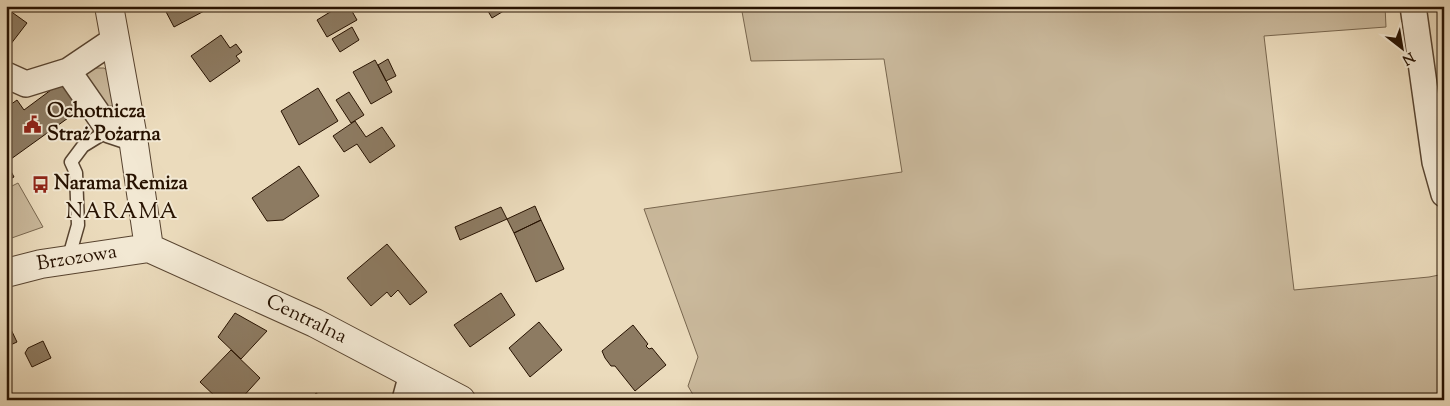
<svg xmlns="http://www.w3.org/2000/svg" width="1450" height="406" viewBox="0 0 1450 406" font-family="'Sorts Mill Goudy',serif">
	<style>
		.green { fill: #cab99c; stroke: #78664e }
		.building { fill: #8d7b62; stroke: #271201 }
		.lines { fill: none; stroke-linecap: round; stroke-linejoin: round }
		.service-casing { stroke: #584430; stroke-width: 15 }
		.minor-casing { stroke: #584430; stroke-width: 28 }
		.tertiary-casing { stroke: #584430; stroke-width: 30 }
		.service { stroke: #f2e8d3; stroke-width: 12 }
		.minor { stroke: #f2e8d3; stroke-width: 25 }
		.tertiary { stroke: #f2e8d3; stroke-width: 28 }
		.labels { text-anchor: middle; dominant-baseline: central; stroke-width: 4; stroke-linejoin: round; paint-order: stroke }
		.poi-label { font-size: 20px; font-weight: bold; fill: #271201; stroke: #f2e8d3; text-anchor: start }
		.street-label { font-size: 20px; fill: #271201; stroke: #f2e8d3 }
		.quarter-label { font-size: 22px; letter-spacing: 1px; fill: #271201; stroke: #f2e8d3 }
	</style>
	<rect width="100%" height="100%" fill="#ebdbbc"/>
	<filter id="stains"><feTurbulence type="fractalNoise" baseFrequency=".004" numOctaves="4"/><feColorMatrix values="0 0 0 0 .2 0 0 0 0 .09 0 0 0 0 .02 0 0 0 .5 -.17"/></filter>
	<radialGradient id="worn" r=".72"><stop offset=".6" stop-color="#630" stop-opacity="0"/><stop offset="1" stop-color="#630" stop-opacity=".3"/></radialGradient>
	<path class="green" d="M 741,6 L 1385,6 L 1386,27 L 1264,36 L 1294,290 L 1429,277 L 1444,274 L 1444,400 L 696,400 L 688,386 L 698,357 L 644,209 L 902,172 L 884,59 L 751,61 Z
		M 95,68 L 104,68 L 109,72 L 113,106 L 106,106 L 86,74 Z
		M 18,183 L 43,227 L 6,240 L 6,189 Z"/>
	<path class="building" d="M 163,6 L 204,6 L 206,10 L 174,27 Z
		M 340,6 L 349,6 L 357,20 L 327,37 L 317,20 Z
		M 485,6 L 512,6 L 492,18 Z
		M 6,8 L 27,23 L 7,49 L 6,48 Z
		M 352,27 L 359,40 L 340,52 L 332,39 Z
		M 221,35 L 230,48 L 236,44 L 242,52 L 236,56 L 240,61 L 210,82 L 191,56 Z
		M 388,59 L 396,76 L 386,81 L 378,65 Z
		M 375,60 L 392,92 L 371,104 L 353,72 Z
		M 63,81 L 82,108 L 11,159 L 6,153 L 6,100 L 10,105 L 17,100 L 24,110 Z
		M 318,88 L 338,121 L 299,145 L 281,111 Z
		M 349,92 L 364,115 L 351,123 L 336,100 Z
		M 355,121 L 366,137 L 382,127 L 395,146 L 370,163 L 357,144 L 344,152 L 333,136 Z
		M 6,162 L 14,177 L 6,181 Z
		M 299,166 L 319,196 L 283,220 L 267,221 L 252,198 Z
		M 535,206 L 541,220 L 514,233 L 507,219 Z
		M 501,207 L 507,219 L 460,240 L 455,227 Z
		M 541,220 L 564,269 L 536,282 L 514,233 Z
		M 387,244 L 427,292 L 410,305 L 398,290 L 391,297 L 387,292 L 371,306 L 347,278 Z
		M 501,293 L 515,315 L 470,347 L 454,325 Z
		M 235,313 L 267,331 L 241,359 L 218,337 Z
		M 6,319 L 17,342 L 6,347 Z
		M 539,322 L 562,350 L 530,377 L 509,348 Z
		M 633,325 L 648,344 L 646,346 L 649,349 L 652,348 L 666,365 L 635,391 L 615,366 L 611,366 L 605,358 L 602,351 Z
		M 43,341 L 51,358 L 32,367 L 25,353 L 28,348 Z
		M 231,350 L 260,378 L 240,400 L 219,400 L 200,382 Z
		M 316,393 L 325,400 L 310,400 Z"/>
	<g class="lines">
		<defs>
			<path id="service" d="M 68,260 L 78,225 L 76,173 L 71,162 L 83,146 L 109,130"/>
			<path id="minor" d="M 1413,6 L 1435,162 L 1444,194
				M 68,71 L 109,130 L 133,138
				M 6,75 L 26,84 L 68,71 L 114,40
				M 405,400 L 412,374"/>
			<path id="tertiary" d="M 109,6 L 133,138 L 149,248
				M 149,248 L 315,323 L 461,400
				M 6,273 L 41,264 L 149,248"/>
		</defs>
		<use href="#service" class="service-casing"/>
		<use href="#minor" class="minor-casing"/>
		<use href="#tertiary" class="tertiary-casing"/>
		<use href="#service" class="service"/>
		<use href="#minor" class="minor"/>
		<use href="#tertiary" class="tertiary"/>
	</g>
	<defs>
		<symbol id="civic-bare" viewBox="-9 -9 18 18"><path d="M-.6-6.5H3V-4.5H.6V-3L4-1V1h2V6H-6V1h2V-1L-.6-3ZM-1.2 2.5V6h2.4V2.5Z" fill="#8f2418" stroke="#f2e8d3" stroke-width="2.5" paint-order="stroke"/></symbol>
		<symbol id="bus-bare" viewBox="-9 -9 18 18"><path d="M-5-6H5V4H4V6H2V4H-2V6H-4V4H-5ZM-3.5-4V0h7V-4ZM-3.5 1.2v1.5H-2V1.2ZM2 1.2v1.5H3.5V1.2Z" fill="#8f2418" stroke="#f2e8d3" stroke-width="2.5" paint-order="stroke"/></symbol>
	</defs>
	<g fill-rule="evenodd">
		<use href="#civic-bare" x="20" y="112" width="25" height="25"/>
		<use href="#bus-bare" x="28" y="172" width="25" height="25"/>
	</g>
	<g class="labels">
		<g class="poi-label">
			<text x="47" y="112">Ochotnicza<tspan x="47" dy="23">Straż Pożarna</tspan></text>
			<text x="54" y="184">Narama Remiza</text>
		</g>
		<g class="street-label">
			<text transform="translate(77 259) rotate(-9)">Brzozowa</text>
			<text transform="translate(306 320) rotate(26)">Centralna</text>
		</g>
		<g class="quarter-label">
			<text x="122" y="213">NARAMA</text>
		</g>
	</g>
	<rect width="1450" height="406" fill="none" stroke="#ebdbbc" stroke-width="25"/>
	<rect x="8" y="8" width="1435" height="391" fill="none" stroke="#271201" stroke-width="2.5"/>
	<rect x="12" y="12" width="1425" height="381" fill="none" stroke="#271201"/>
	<g transform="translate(1402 48) rotate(149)" stroke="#f2e8d3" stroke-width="4" paint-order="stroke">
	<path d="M0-4L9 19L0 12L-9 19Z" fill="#271201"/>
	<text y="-8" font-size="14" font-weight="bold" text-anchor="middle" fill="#271201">N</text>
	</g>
	<rect width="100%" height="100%" filter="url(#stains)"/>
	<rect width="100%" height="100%" fill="url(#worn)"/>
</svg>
